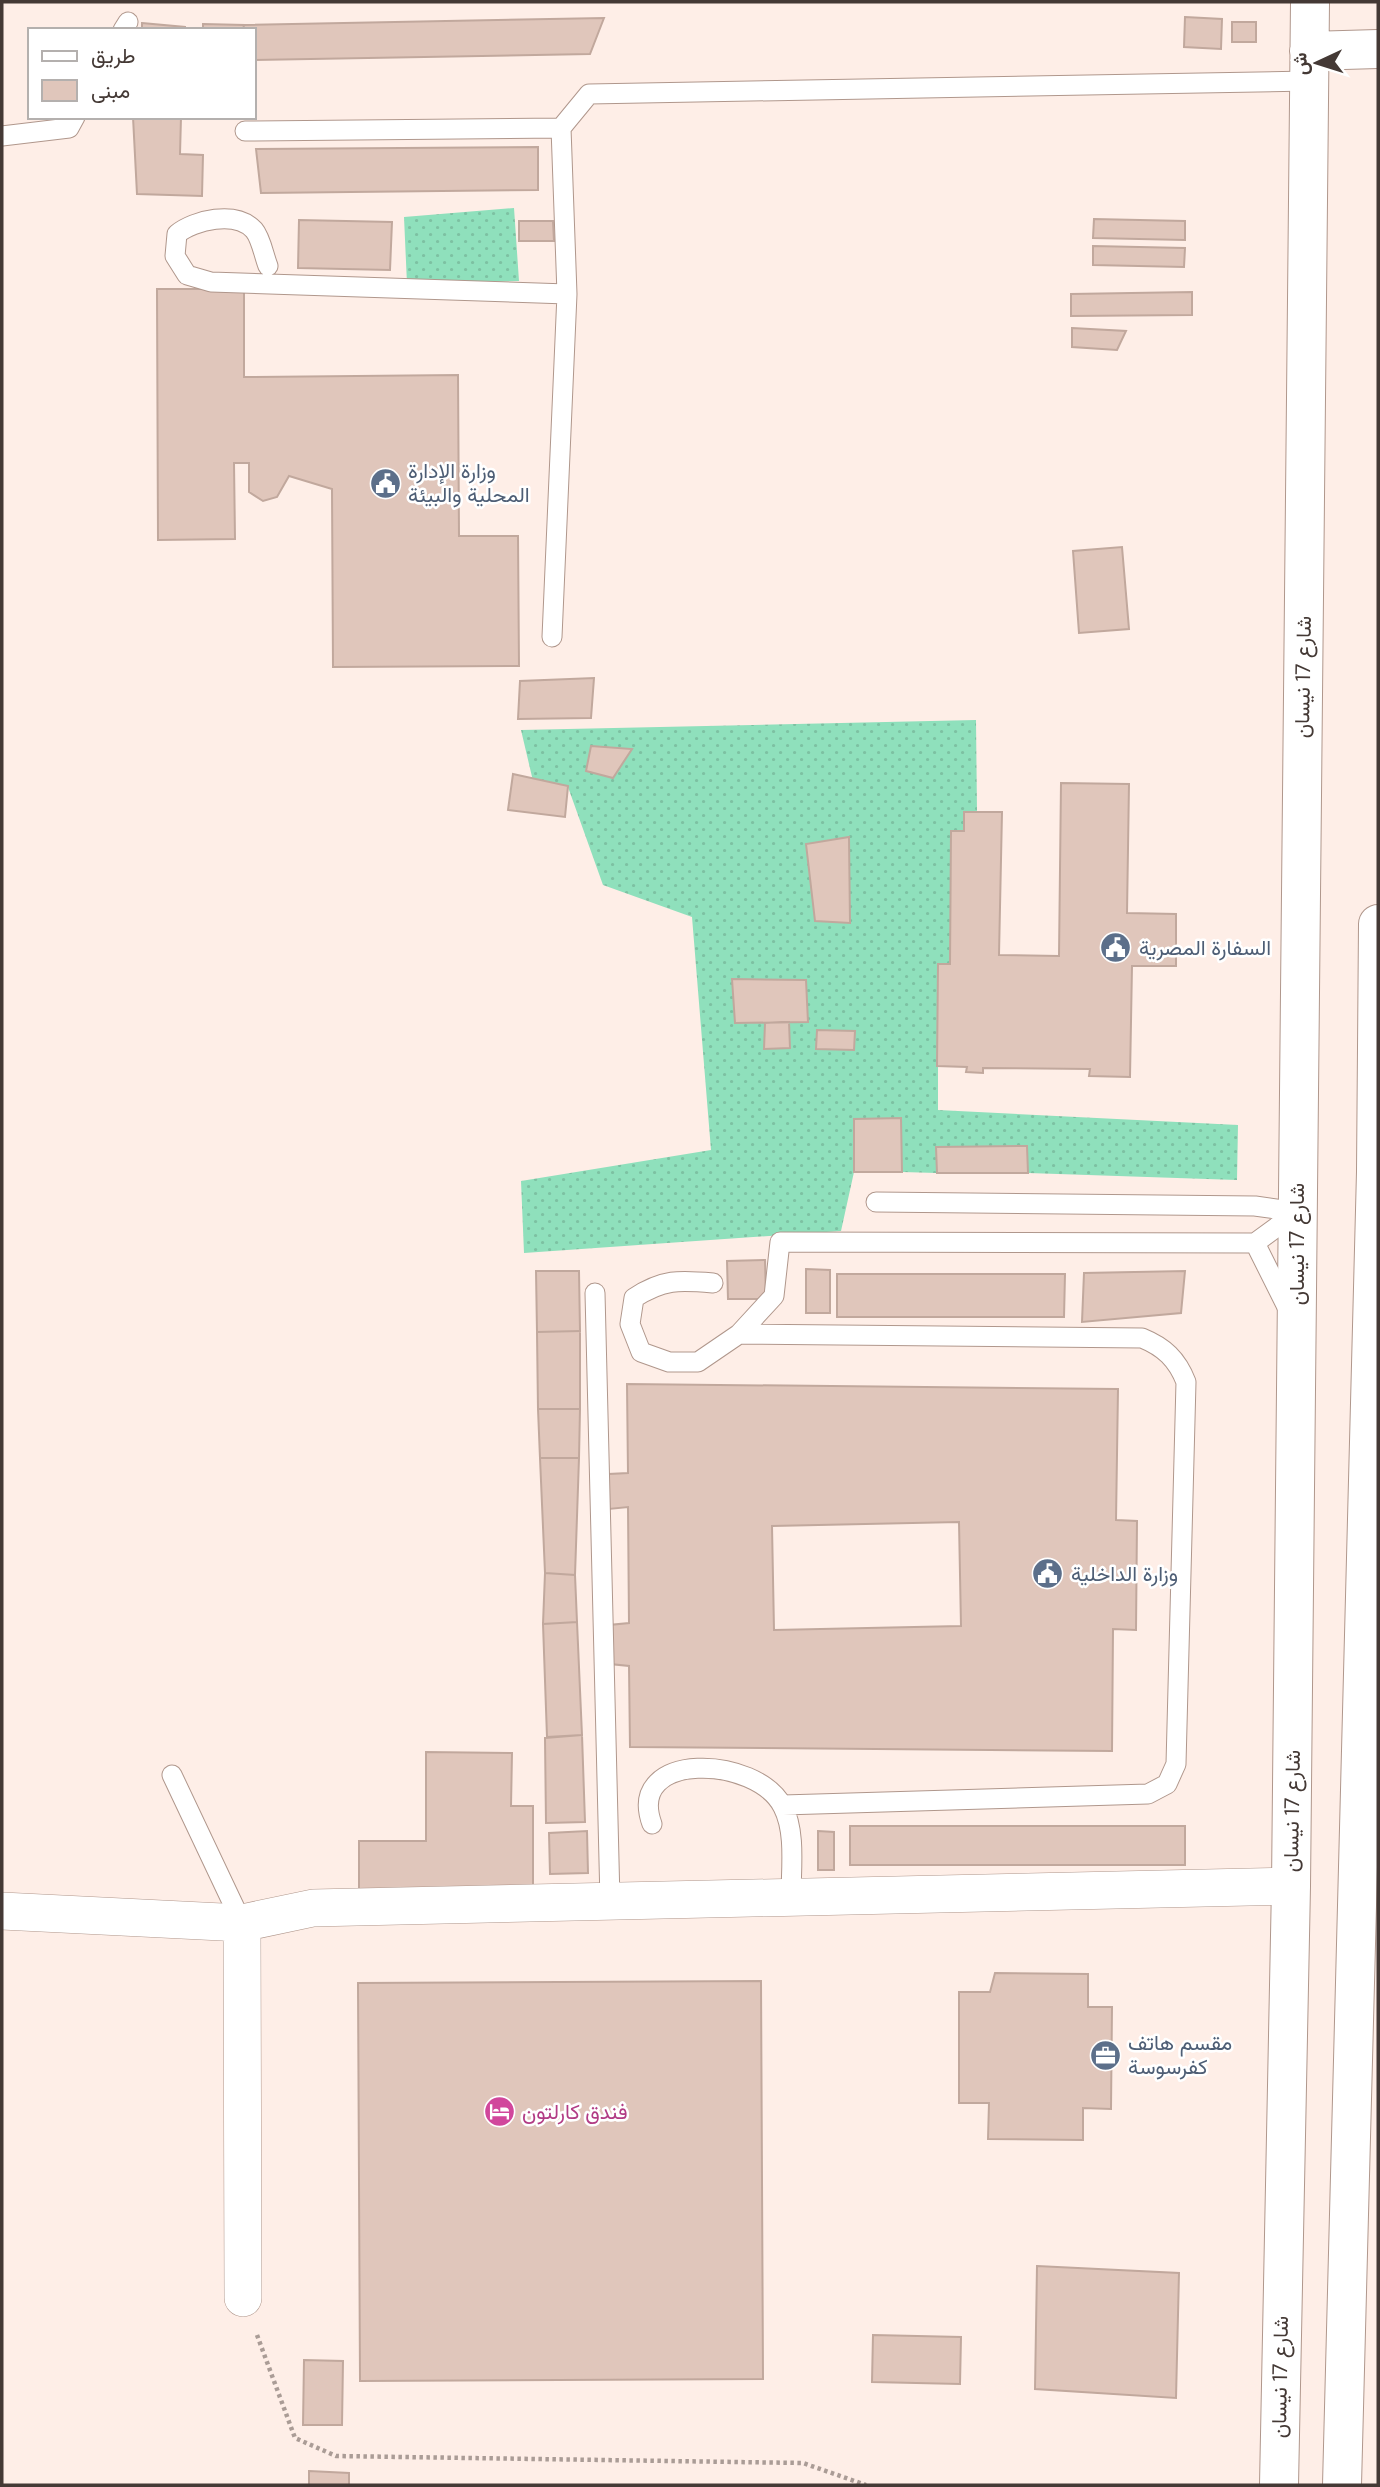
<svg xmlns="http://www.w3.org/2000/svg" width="1380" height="2487" viewBox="0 0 1380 2487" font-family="'DM Sans',Vazirmatn,sans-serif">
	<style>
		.grass { fill: url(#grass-dots) }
		.building { fill: #e0c6bb; stroke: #c1a89d; stroke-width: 2; fill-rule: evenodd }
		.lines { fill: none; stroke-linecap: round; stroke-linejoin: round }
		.service-casing { stroke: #b0978c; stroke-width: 21 }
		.minor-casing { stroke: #b0978c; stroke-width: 38 }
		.primary-casing { stroke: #b0978c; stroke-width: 40 }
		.path { stroke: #aa9c96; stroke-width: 4.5; stroke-dasharray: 3.5 3.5; stroke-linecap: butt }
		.service { stroke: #fff; stroke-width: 19 }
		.minor { stroke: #fff; stroke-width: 37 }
		.primary { stroke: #fff; stroke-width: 38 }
		.labels { text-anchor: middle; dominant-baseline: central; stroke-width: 5; stroke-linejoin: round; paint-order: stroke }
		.service-label { font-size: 21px; fill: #4e5e75; stroke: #fff; text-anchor: start }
		.street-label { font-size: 21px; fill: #443935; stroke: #fff }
		.hotel-label { font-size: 21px; fill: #b23c85; stroke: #fff; text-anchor: start }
	</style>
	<defs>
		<pattern id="grass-dots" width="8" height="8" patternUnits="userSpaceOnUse" patternTransform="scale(1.75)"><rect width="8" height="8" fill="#8fe0bc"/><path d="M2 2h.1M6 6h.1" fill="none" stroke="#7dc1a2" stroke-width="1.8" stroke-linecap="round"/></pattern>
	</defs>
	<rect width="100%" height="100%" fill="#feeee7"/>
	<path class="grass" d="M 514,208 L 519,281 L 407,284 L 404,217 Z
		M 976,720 L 977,812 L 964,812 L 964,831 L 951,831 L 950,964 L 938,964 L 938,1110 L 1238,1125 L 1237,1180 L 1028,1173 L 1027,1146 L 937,1147 L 937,1173 L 902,1172 L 901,1118 L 854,1119 L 854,1172 L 841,1231 L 524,1253 L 521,1181 L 711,1150 L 692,917 L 603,885 L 568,787 L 533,781 L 521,730 Z"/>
	<path class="building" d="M 1185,17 L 1222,19 L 1221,49 L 1184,47 Z
		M 604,18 L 590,54 L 254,60 L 254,30 L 243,30 L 244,25 Z
		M 1232,22 L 1256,22 L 1256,42 L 1232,42 Z
		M 142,23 L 185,27 L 185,30 L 142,30 Z
		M 203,24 L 244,25 L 243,30 L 203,30 Z
		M 133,117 L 181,117 L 180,154 L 203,155 L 202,196 L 137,194 Z
		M 538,147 L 538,190 L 261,193 L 256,149 Z
		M 1094,219 L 1185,221 L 1185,240 L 1093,238 Z
		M 299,220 L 392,222 L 390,270 L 298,268 Z
		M 519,221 L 553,221 L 554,241 L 519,241 Z
		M 1093,246 L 1185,248 L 1184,267 L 1093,265 Z
		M 157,289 L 244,289 L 244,377 L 458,375 L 459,536 L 518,536 L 519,666 L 333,667 L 332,489 L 289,476 L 277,497 L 263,501 L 249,492 L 249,463 L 234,463 L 235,539 L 158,540 Z
		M 1192,292 L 1192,315 L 1071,316 L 1071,294 Z
		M 1072,328 L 1126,331 L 1117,350 L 1072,347 Z
		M 1122,547 L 1129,629 L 1079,633 L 1073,551 Z
		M 594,678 L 591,718 L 518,719 L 520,681 Z
		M 591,746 L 632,749 L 613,778 L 586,771 Z
		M 513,774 L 568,786 L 565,817 L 508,810 Z
		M 1061,783 L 1129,784 L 1127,913 L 1176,914 L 1176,966 L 1132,966 L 1130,1077 L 1089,1076 L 1090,1069 L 983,1068 L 983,1073 L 966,1072 L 967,1067 L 937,1066 L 938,964 L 950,964 L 951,831 L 964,831 L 964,812 L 1002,812 L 999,955 L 1059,956 Z
		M 849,837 L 850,923 L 815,921 L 806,844 Z
		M 732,979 L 806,980 L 808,1022 L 735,1023 Z
		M 789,1022 L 790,1048 L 764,1049 L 765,1023 Z
		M 817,1030 L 855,1031 L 854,1050 L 816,1049 Z
		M 901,1118 L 902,1172 L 854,1172 L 854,1119 Z
		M 1027,1146 L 1028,1173 L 937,1173 L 936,1147 Z
		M 765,1260 L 766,1299 L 728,1299 L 727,1261 Z
		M 806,1269 L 830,1270 L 830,1313 L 806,1313 Z
		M 536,1271 L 579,1271 L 580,1331 L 537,1332 Z
		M 1185,1271 L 1181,1313 L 1082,1322 L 1084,1273 Z
		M 837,1274 L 1065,1274 L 1064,1317 L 837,1317 Z
		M 580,1331 L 580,1409 L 538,1409 L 537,1332 Z
		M 627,1384 L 1118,1389 L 1116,1520 L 1137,1521 L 1136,1630 L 1113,1629 L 1112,1751 L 630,1747 L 629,1666 L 610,1664 L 609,1625 L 629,1623 L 628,1507 L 609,1509 L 609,1474 L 628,1473 ZM 959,1522 L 961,1626 L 774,1630 L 772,1526 Z
		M 538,1409 L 580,1409 L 579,1458 L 540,1458 Z
		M 540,1458 L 579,1458 L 575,1575 L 545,1573 Z
		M 545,1573 L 575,1575 L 577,1622 L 543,1624 Z
		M 577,1622 L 582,1735 L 547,1737 L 543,1624 Z
		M 582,1735 L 585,1822 L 546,1823 L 545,1738 Z
		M 426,1752 L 512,1753 L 511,1806 L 533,1806 L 533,1896 L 359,1894 L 359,1841 L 426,1841 Z
		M 850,1826 L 1185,1826 L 1185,1865 L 850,1865 Z
		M 587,1831 L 588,1873 L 550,1874 L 549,1833 Z
		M 818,1831 L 834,1832 L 834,1870 L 818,1870 Z
		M 995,1973 L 1088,1974 L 1088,2007 L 1112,2007 L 1111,2109 L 1083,2108 L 1083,2140 L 988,2139 L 989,2103 L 959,2103 L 959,1992 L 990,1992 Z
		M 761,1981 L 763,2379 L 360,2381 L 358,1983 Z
		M 1037,2266 L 1179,2273 L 1176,2398 L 1035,2389 Z
		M 873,2335 L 961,2337 L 960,2384 L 872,2382 Z
		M 304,2360 L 343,2361 L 342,2425 L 303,2425 Z
		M 309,2471 L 349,2473 L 349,2485 L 309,2485 Z"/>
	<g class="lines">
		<defs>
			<path id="service" d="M 123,30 L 128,22
				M 245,131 L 561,128 L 589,94 L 1309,81
				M 2,136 L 69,128 L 75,117
				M 268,266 C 264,256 261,238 254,230 C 236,210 194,220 177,234 L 175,256 L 187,275 L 211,282 L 567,294
				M 552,637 L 567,294 L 561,128
				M 876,1202 L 1255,1206 L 1297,1212
				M 1255,1243 L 1289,1311
				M 713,1283 C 679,1280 663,1279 634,1298 L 630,1324 L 641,1352 L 669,1362 L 698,1362 L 739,1334 L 774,1296 L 780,1242 L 1255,1243 L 1297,1212
				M 595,1293 L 610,1901
				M 739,1334 L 1142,1338 C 1164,1347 1177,1359 1186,1382 L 1176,1764 L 1167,1784 L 1148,1794 L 783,1805
				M 172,1775 L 242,1923
				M 652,1824 C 625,1750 757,1755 783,1807 C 796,1832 791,1869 791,1897"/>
			<path id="minor" d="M 2,1911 L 242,1923
				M 243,2298 L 242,1923 L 313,1908 L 1291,1886"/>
			<path id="primary" d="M 1309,51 L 1378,49
				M 1279,2485 L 1291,1886 L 1310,2
				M 1342,2485 L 1376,1172 L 1378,924"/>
		</defs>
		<use href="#service" class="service-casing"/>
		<use href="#minor" class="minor-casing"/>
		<use href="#primary" class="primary-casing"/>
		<path class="path" d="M 257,2335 L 295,2438 L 336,2456 L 803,2463 L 866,2485"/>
		<use href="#service" class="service"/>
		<use href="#minor" class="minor"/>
		<use href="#primary" class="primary"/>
	</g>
	<defs>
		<symbol id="civic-disc" viewBox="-11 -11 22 22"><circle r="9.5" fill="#5c6f8a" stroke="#fff"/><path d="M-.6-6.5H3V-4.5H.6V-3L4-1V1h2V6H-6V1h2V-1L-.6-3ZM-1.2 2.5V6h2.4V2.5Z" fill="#fff"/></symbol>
		<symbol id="office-disc" viewBox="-11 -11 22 22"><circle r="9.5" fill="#5c6f8a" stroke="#fff"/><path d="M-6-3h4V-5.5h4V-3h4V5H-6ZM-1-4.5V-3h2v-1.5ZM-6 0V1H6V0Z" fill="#fff"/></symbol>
		<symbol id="hotel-disc" viewBox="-11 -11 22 22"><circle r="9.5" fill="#d1479c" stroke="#fff"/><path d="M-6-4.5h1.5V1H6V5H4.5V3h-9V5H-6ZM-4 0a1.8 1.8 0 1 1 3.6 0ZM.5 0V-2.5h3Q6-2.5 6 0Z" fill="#fff"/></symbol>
	</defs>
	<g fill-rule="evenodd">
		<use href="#civic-disc" x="368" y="466" width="35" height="35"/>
		<use href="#civic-disc" x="1098" y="930" width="35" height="35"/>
		<use href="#civic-disc" x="1030" y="1556" width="35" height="35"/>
		<use href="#office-disc" x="1088" y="2038" width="35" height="35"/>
		<use href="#hotel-disc" x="482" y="2094" width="35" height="35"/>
	</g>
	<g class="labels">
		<g class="service-label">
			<text x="408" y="471">وزارة الإدارة<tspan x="408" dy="24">المحلية والبيئة</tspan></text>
			<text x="1139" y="948">السفارة المصرية</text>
			<text x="1071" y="1574">وزارة الداخلية</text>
			<text x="1128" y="2043">مقسم هاتف<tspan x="1128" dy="24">كفرسوسة</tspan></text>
		</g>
		<g class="street-label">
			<text transform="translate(1303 677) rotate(-89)">شارع 17 نيسان</text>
			<text transform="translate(1297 1244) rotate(-90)">شارع 17 نيسان</text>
			<text transform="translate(1292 1811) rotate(-89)">شارع 17 نيسان</text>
			<text transform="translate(1280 2377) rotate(-89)">شارع 17 نيسان</text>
		</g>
		<g class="hotel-label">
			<text x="522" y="2112">فندق كارلتون</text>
		</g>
	</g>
	<rect width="1380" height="2487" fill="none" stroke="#443935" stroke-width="7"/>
	<rect x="28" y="28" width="228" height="91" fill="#ffffff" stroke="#b4b0ae" stroke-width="2"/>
	<rect x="42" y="51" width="35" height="10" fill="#ffffff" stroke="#b4b0ae" stroke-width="2"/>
	<text x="91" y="63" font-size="21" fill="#443935">طريق</text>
	<rect x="42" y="80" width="35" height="21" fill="#e0c6bb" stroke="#b4b0ae" stroke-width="2"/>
	<text x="91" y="98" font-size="21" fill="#443935">مبنى</text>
	<g transform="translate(1317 63) rotate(266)" stroke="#ffffff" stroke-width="5" paint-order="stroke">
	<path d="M0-5L12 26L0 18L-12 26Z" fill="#443935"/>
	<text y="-10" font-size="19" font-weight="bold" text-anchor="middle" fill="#443935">ش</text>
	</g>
</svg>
